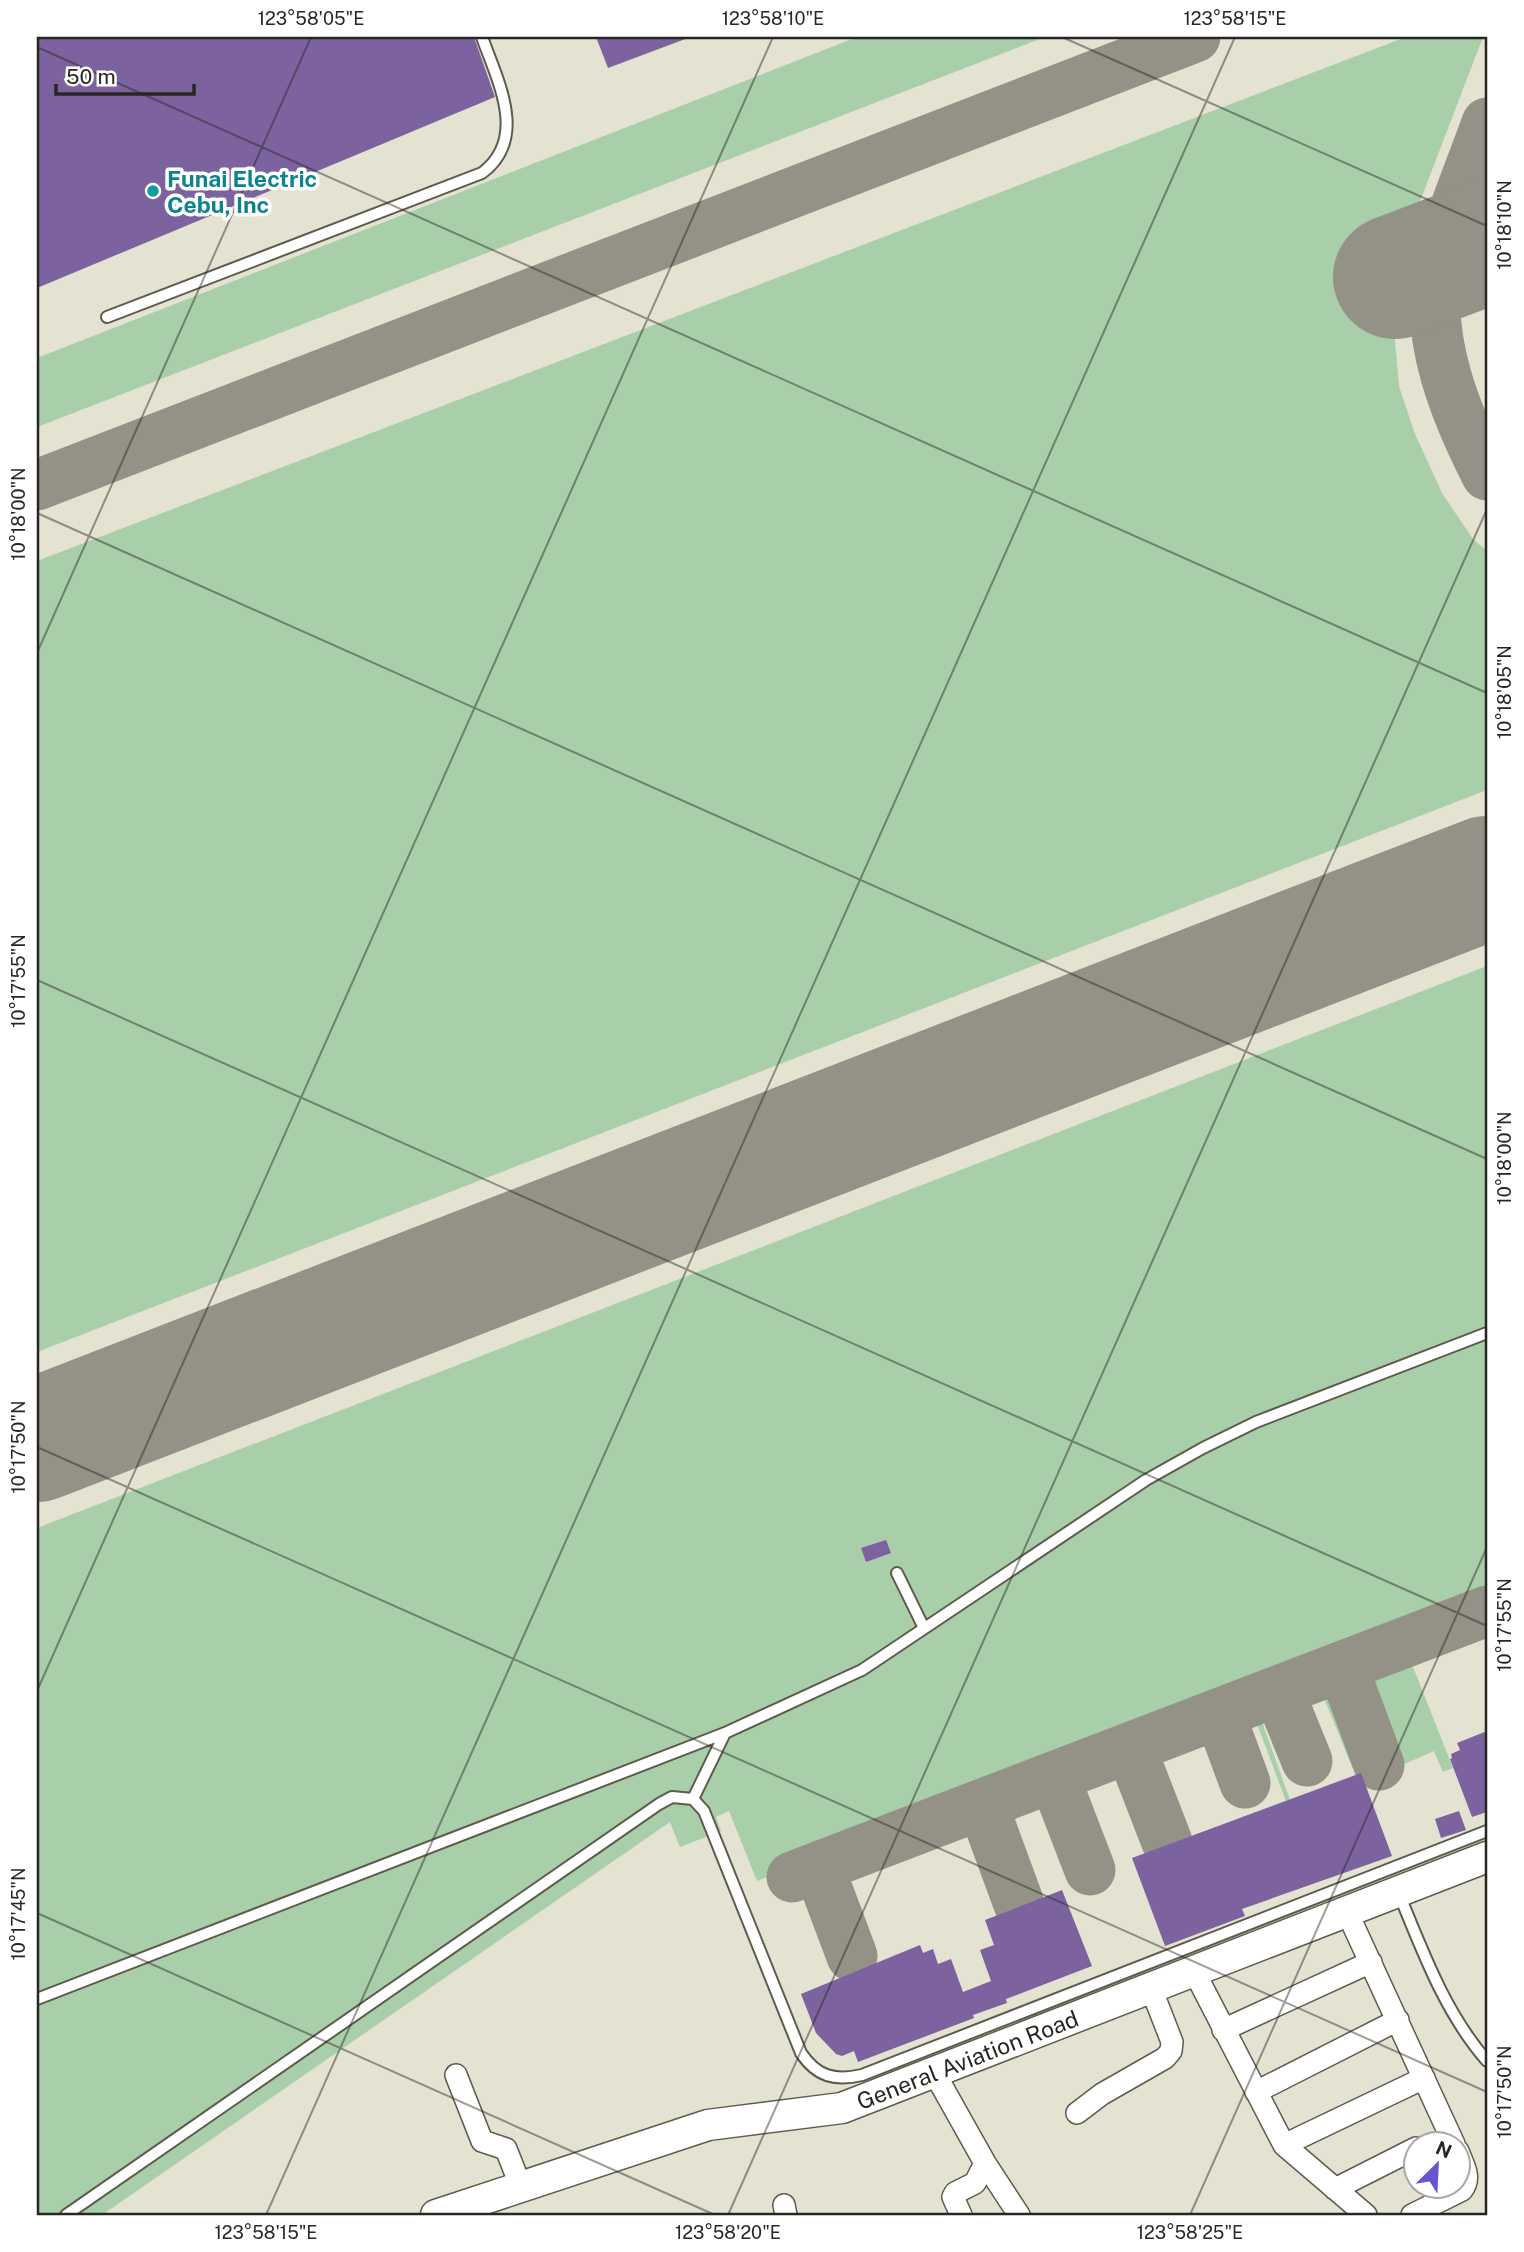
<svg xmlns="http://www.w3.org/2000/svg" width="1524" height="2252" viewBox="0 0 1524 2252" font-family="'Public Sans',sans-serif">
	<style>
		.green { fill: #a9ceaa }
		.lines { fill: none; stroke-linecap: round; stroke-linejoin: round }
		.taxiway { stroke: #949286; stroke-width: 51 }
		.runway { stroke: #949286; stroke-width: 124 }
		.building { fill: #7d62a0 }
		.service-casing { stroke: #5e5b4d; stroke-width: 14 }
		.minor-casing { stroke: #5e5b4d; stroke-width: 24 }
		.secondary-casing { stroke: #5e5b4d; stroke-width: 33 }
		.service { stroke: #fff; stroke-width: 10 }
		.minor { stroke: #fff; stroke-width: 21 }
		.secondary { stroke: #fff; stroke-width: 30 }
		.ticks { fill: none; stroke: #272620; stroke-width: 2; stroke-opacity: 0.45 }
		.culture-dot { fill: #0f9aa8; stroke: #fff; stroke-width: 2.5 }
		.labels { text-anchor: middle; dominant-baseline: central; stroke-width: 7; stroke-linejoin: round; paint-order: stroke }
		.culture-label { font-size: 23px; font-weight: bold; fill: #0d838f; stroke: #fff; text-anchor: start }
		.street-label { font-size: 23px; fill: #272620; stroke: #fff }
		.neatline { fill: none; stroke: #272620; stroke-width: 2.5 }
		.ticks-label { font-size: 18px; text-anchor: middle; fill: #272620 }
	</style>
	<rect width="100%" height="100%" fill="#e4e2d1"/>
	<path class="green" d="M 857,37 L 1045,37 L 37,427 L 37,358 Z
		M 1406,37 L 1483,37 L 1401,251 L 1392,307 L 1399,386 L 1415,434 L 1442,493 L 1473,539 L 1487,551 L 1487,790 L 37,1352 L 37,561 Z
		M 1487,966 L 1487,1601 L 757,1881 L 729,1811 L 716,1817 L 721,1831 L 680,1847 L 670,1822 L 102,2215 L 37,2215 L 37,1528 Z
		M 1411,1662 L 1453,1768 L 1443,1772 L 1434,1751 L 1400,1766 L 1398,1762 L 1387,1767 L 1354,1684 Z
		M 1341,1688 L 1362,1743 L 1353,1769 L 1323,1696 Z
		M 1261,1719 L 1290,1800 L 1286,1801 L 1256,1721 Z"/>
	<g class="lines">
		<path class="taxiway" d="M 1487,123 C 1470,171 1448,220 1438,270 C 1425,339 1456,415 1487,475
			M 37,485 L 1195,37
			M 1343,1668 L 1379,1765
			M 1279,1692 L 1307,1761
			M 1220,1715 L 1245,1783
			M 1131,1749 L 1167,1842
			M 1055,1779 L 1090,1870
			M 983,1806 L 1019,1904
			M 819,1868 L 852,1956
			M 792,1877 L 1487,1611"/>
		<path class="runway" d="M 1395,277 L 1487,242
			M 37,1440 L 1487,878"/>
	</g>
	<path class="building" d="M 37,37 L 474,37 L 495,97 L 37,288 Z
		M 596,37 L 687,37 L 688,38 L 608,68 Z
		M 886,1540 L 891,1553 L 866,1562 L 861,1548 Z
		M 1487,1731 L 1487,1812 L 1472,1817 L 1450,1759 L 1452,1758 L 1451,1754 L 1460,1750 L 1457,1743 Z
		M 1361,1773 L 1392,1856 L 1242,1909 L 1245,1916 L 1165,1946 L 1132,1858 Z
		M 1459,1811 L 1466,1830 L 1441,1838 L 1435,1819 Z
		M 1062,1890 L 1092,1966 L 1006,1999 L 1007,2003 L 973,2015 L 974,2018 L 858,2062 L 854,2051 L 842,2056 L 836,2054 L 816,2033 L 801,1994 L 920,1945 L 923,1953 L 933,1949 L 938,1964 L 951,1959 L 963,1992 L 991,1981 L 980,1950 L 994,1945 L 985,1920 Z"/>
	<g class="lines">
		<defs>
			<path id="service" d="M 107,317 L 482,173 C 529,138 497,80 482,37
				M 897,1573 L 924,1628
				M 693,1799 L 725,1733
				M 1399,1894 C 1423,1952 1445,2013 1487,2061
				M 37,1999 L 725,1733 L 862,1670 L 1146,1480 L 1203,1448 L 1256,1422 L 1487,1333
				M 66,2215 L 659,1804 L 672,1797 L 693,1799 L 704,1811 L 801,2053 C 817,2077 835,2081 862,2075 L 1487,1831"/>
			<path id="minor" d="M 1347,1912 L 1454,2144
				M 1195,1973 L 1284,2145 L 1366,2215
				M 1223,2030 L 1371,1962
				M 935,2074 L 985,2163 L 1019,2215
				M 456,2075 L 482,2141 L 506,2149 L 521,2187
				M 1256,2092 L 1398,2020
				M 1077,2113 L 1102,2094 L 1165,2058 L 1171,2051 L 1172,2042 L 1151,1988
				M 1284,2145 L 1424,2078
				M 1335,2189 L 1416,2148
				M 784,2205 L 786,2215
				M 961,2215 L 953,2197 L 955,2193 L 975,2183 L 985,2163
				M 1412,2215 L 1462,2190 C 1472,2177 1463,2165 1458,2151"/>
			<g id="secondary">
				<path id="s1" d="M 436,2215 L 708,2125 L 842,2108 L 1487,1857"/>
			</g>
		</defs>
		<use href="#service" class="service-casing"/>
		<use href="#minor" class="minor-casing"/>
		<use href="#secondary" class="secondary-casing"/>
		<use href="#service" class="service"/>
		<use href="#minor" class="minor"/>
		<use href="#secondary" class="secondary"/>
	</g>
	<path class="ticks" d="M 1062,37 L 1487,226M 37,47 L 1487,693M 37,513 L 1487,1159M 37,653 L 311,37M 37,980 L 1487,1626M 37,1447 L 1487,2092M 37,1691 L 773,37M 37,1913 L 715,2215M 266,2215 L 1235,37M 728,2215 L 1487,509M 1190,2215 L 1487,1547"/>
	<circle class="culture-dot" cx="153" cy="191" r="7"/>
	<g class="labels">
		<g class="culture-label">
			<text x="167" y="178">Funai Electric<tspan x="167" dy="26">Cebu, Inc</tspan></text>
		</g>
		<g class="street-label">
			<text stroke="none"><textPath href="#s1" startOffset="556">General Aviation Road</textPath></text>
		</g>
	</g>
	<rect width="1524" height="2252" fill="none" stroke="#ffffff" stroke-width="77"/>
	<g transform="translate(1437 2165) rotate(24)"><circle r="33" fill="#ffffff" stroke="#a9a8a6" stroke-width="2"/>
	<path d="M0-5L12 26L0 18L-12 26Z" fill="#6756cf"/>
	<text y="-10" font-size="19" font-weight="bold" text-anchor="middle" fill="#272620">N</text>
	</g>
	<path d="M56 84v10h138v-10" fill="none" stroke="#272620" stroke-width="3.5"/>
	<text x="66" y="84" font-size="21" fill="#272620" stroke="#ffffff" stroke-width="5" paint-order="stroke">50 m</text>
	<rect x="38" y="38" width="1448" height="2176" class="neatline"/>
	<g class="ticks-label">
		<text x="311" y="25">123°58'05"E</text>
		<text x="773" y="25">123°58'10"E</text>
		<text x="1235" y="25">123°58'15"E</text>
		<text transform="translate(1505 225) rotate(-90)" y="6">10°18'10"N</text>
		<text transform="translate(19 514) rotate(-90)" y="6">10°18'00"N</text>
		<text transform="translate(1505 692) rotate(-90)" y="6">10°18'05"N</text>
		<text transform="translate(19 981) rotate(-90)" y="6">10°17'55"N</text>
		<text transform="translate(1505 1158) rotate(-90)" y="6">10°18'00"N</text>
		<text transform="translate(19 1447) rotate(-90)" y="6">10°17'50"N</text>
		<text transform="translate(1505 1625) rotate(-90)" y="6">10°17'55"N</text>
		<text transform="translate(19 1914) rotate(-90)" y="6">10°17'45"N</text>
		<text transform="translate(1505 2092) rotate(-90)" y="6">10°17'50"N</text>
		<text x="266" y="2239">123°58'15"E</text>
		<text x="728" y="2239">123°58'20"E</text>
		<text x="1190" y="2239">123°58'25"E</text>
	</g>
</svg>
